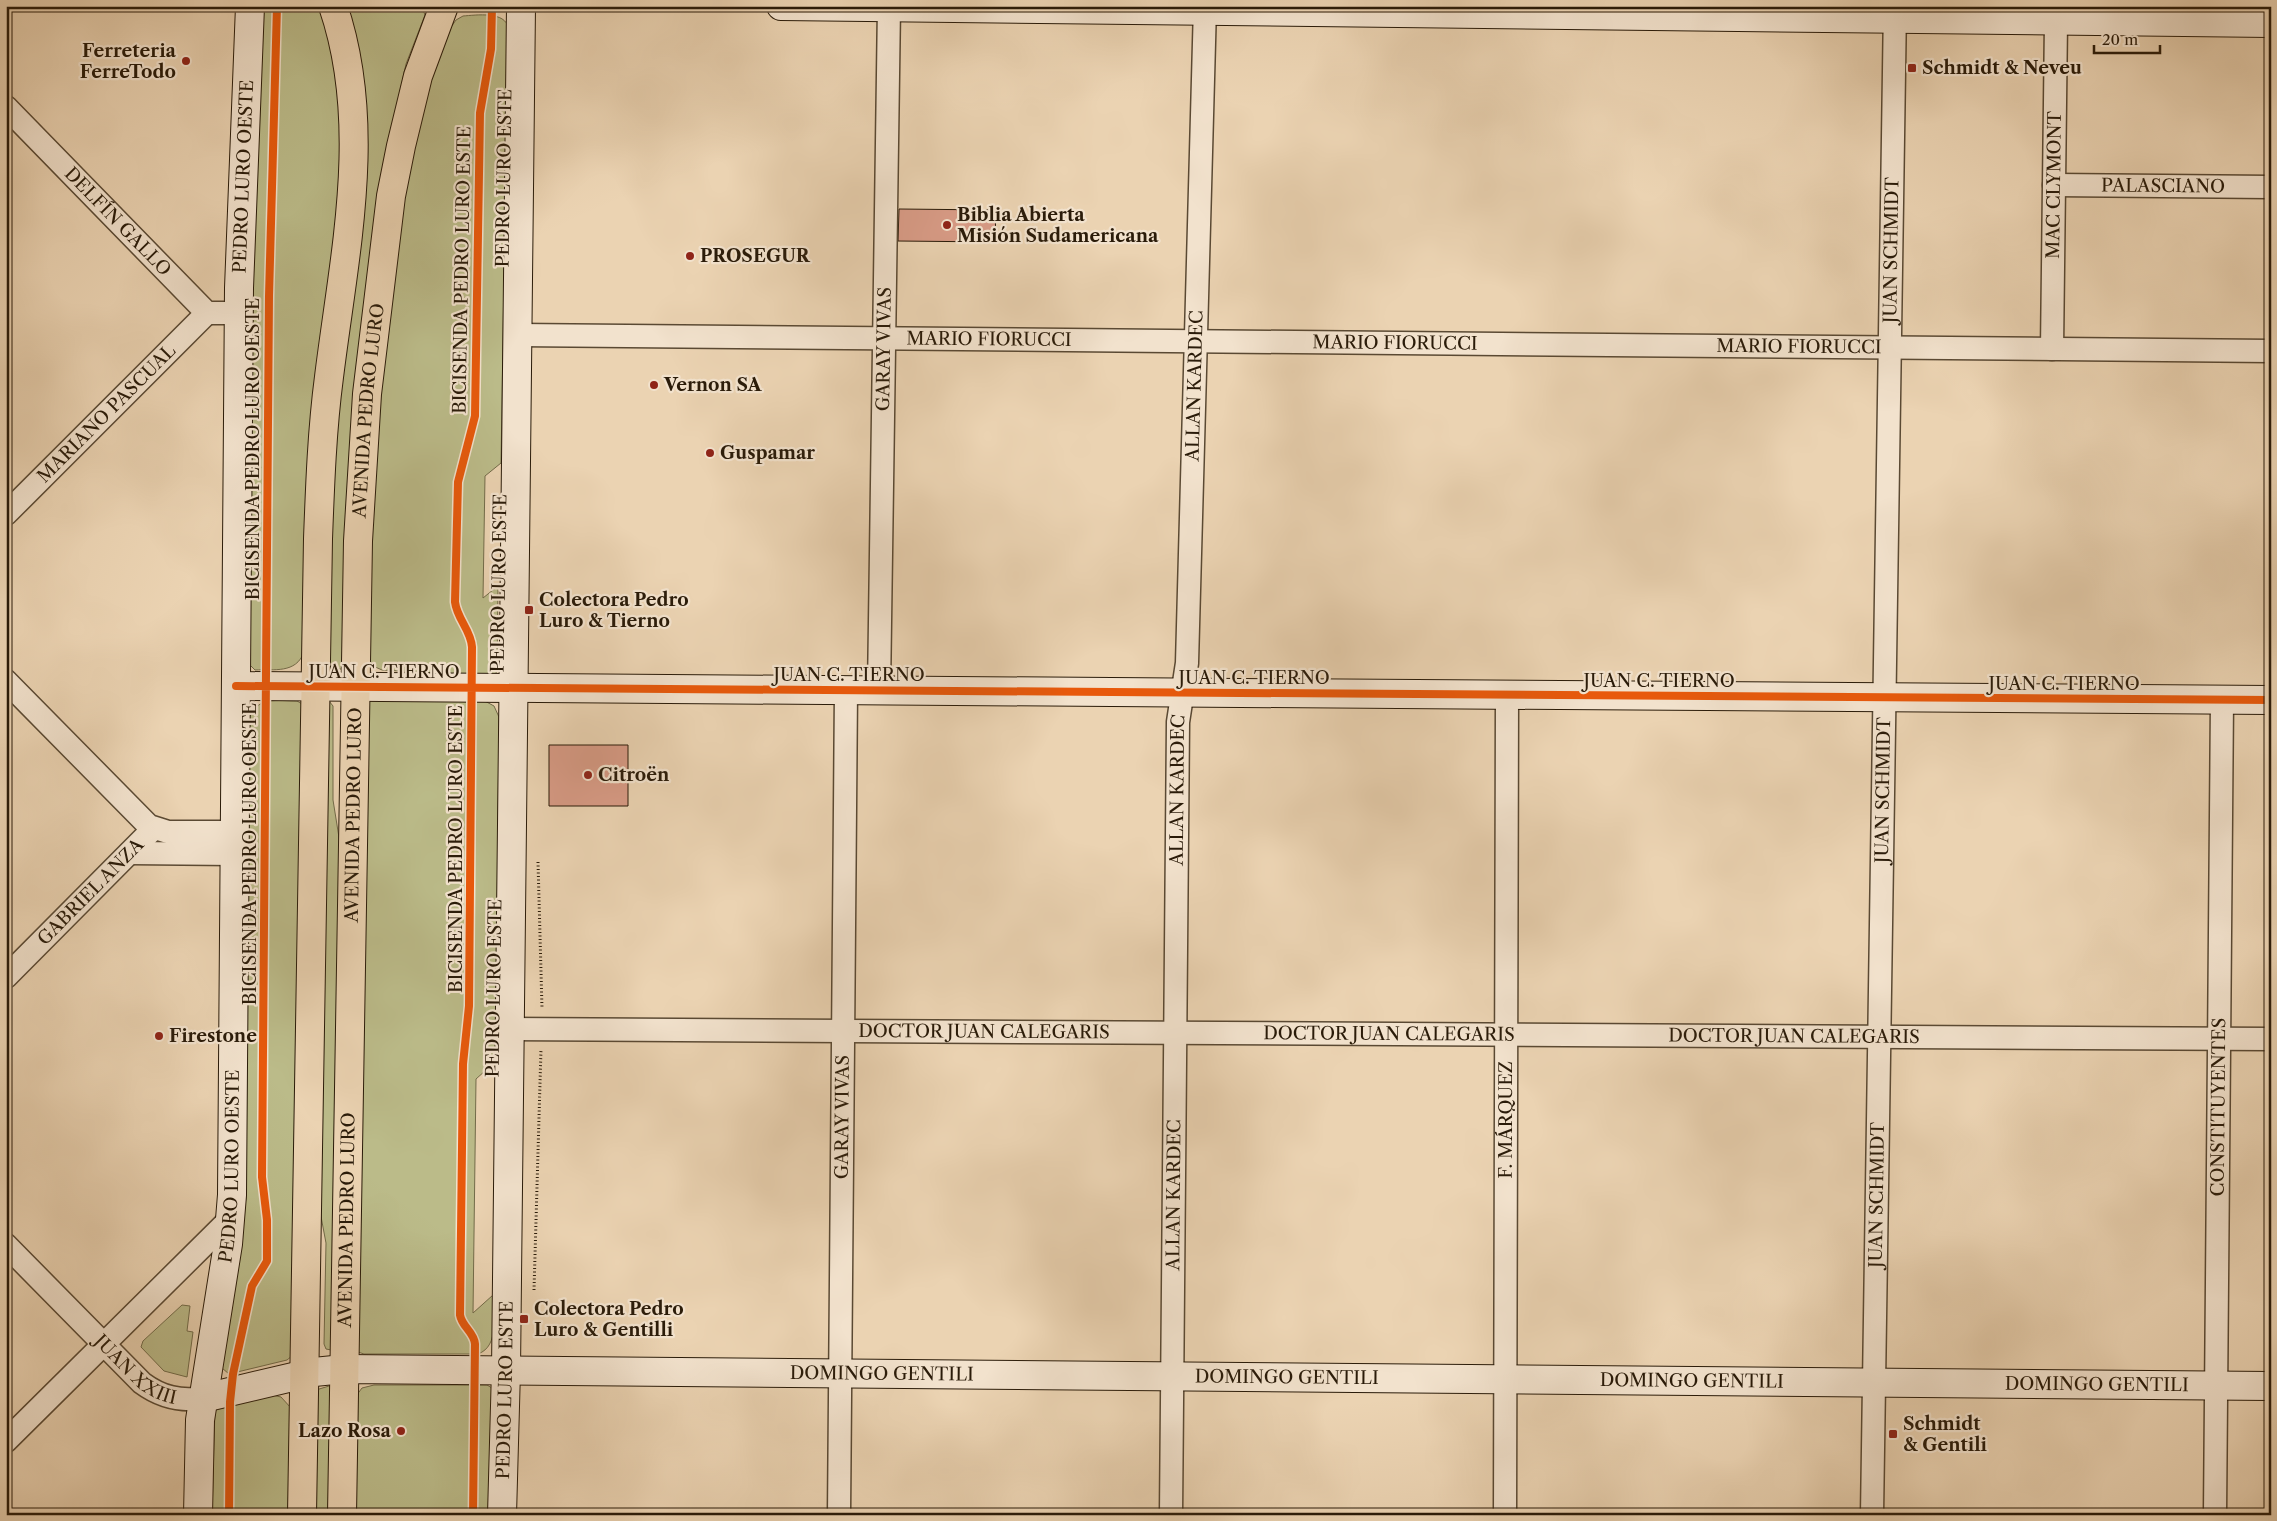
<svg xmlns="http://www.w3.org/2000/svg" width="2277" height="1521" viewBox="0 0 2277 1521" font-family="'Libre Caslon Text',serif">
	<style>
		.green { fill: #bbbb89; stroke: #726b49 }
		.building { fill: #d89b86; stroke: #2a1b09 }
		.lines { fill: none; stroke-linecap: round; stroke-linejoin: round }
		.street-casing { stroke: #5a4933; stroke-width: 25 }
		.secondary-casing { stroke: #2a1b09; stroke-width: 30 }
		.primary-casing { stroke: #2a1b09; stroke-width: 30 }
		.path { stroke: #2a1b09; stroke-width: 3; stroke-dasharray: 1 2.5; stroke-linecap: butt }
		.street { stroke: #f2e2cd; stroke-width: 22 }
		.secondary { stroke: #f2e2cd; stroke-width: 28 }
		.primary { stroke: #ebd3b2; stroke-width: 28 }
		.cycleway-casing { stroke: #f2e2cd; stroke-width: 11 }
		.cycleway { stroke: #e8590c; stroke-width: 8 }
		.poi-dot { fill: #8f2418; stroke: #f2e2cd; stroke-width: 2 }
		.labels { text-anchor: middle; dominant-baseline: central; stroke-width: 4.5; stroke-linejoin: round; paint-order: stroke }
		.poi-label { font-size: 18px; font-weight: bold; fill: #2a1b09; stroke: #f2e2cd; text-anchor: start }
		.street-label { font-size: 18px; fill: #2a1b09; stroke: #f2e2cd }
	</style>
	<rect width="100%" height="100%" fill="#ebd3b2"/>
	<filter id="stains"><feTurbulence type="fractalNoise" baseFrequency=".004" numOctaves="4"/><feColorMatrix values="0 0 0 0 .2 0 0 0 0 .09 0 0 0 0 .02 0 0 0 .5 -.17"/></filter>
	<radialGradient id="worn" r=".72"><stop offset=".6" stop-color="#630" stop-opacity="0"/><stop offset="1" stop-color="#630" stop-opacity=".3"/></radialGradient>
	<path class="green" d="M 262,6 L 322,6 L 335,59 L 342,143 L 304,652 C 296,674 274,669 255,670 L 250,665 L 252,282 Z
		M 346,6 L 419,9 L 423,10 L 425,15 L 406,64 L 386,155 L 344,669 L 329,669 L 327,576 Z
		M 463,16 C 476,15 506,11 508,28 L 501,463 L 485,476 L 483,598 L 498,586 L 497,672 L 491,676 L 382,670 L 373,666 L 367,655 L 376,419 L 407,175 L 435,63 L 449,30 L 456,20 Z
		M 373,700 L 483,700 L 494,706 L 499,717 L 496,1061 L 476,1079 L 473,1313 L 493,1295 C 493,1314 500,1346 478,1354 L 364,1354 L 358,1352 L 369,701 Z
		M 297,701 L 304,705 L 292,1356 L 287,1360 L 229,1374 L 222,1368 L 246,1198 L 249,718 C 257,696 278,701 297,701 Z
		M 329,701 L 333,706 L 333,800 L 341,850 L 331,1350 L 326,1349 L 324,1344 L 326,1243 L 319,1206 Z
		M 182,1305 L 190,1306 L 187,1331 L 193,1332 L 187,1377 L 164,1371 L 141,1347 L 143,1341 Z
		M 374,1385 L 487,1385 L 492,1388 L 491,1515 L 353,1515 L 356,1396 L 362,1388 Z
		M 329,1386 L 332,1387 L 332,1515 L 312,1515 L 316,1390 Z
		M 272,1395 L 281,1397 L 291,1408 L 291,1515 L 212,1515 L 215,1408 Z"/>
	<path class="building" d="M 899,209 L 995,210 L 996,242 L 898,241 Z
		M 549,745 L 628,745 L 628,806 L 549,806 Z"/>
	<g class="lines">
		<defs>
			<g id="street">
				<path id="s1" d="M 6,107 L 207,313 L 239,313"/>
				<path id="s2" d="M 2054,185 L 2271,187"/>
				<path id="s3" d="M 517,335 L 2271,351"/>
				<path id="s4" d="M 2052,349 L 2056,21"/>
				<path id="s5" d="M 6,514 L 207,313"/>
				<path d="M 6,681 L 149,826 L 168,832 L 235,832"/>
				<path id="s6" d="M 879,690 L 889,6"/>
				<path d="M 130,853 L 235,854"/>
				<path id="s7" d="M 6,977 L 153,829"/>
				<path id="s8" d="M 508,1029 L 2271,1039"/>
				<path id="s9" d="M 6,1245 L 142,1383 C 161,1397 180,1402 204,1398"/>
				<path d="M 6,1441 L 231,1218"/>
				<path id="s10" d="M 839,1515 L 846,690"/>
				<path id="s11" d="M 1171,1515 L 1178,722 L 1187,663 L 1205,6"/>
				<path id="s12" d="M 1505,1515 L 1507,695"/>
				<path id="s13" d="M 1872,1515 L 1895,6"/>
				<path id="s14" d="M 2215,1515 L 2222,700"/>
			</g>
			<g id="secondary">
				<path d="M 781,6 L 2271,23"/>
				<path d="M 236,686 L 2271,700"/>
				<path id="s15" d="M 204,1398 L 314,1372 L 344,1369 L 2271,1386"/>
				<path id="s16" d="M 198,1515 L 200,1420 L 228,1244 L 232,1195 L 239,288 L 250,6"/>
				<path id="s17" d="M 502,1515 L 506,1370 L 521,6"/>
			</g>
			<g id="primary">
				<path d="M 302,1515 L 318,539 C 320,485 322,430 329,377 C 344,255 374,126 333,6"/>
				<path id="s18" d="M 342,1515 L 358,541 L 367,394 L 391,196 L 401,146 L 418,76 L 444,6"/>
			</g>
		</defs>
		<use href="#street" class="street-casing"/>
		<use href="#secondary" class="secondary-casing"/>
		<use href="#primary" class="primary-casing"/>
		<path class="path" d="M 538,862 L 542,1008
			M 534,1290 L 541,1049"/>
		<use href="#street" class="street"/>
		<use href="#secondary" class="secondary"/>
		<use href="#primary" class="primary"/>
		<defs>
			<path id="cycleway" d="M 236,686 L 2271,700
				M 229,1515 L 230,1402 L 233,1374 L 252,1286 L 267,1261 L 267,1220 L 262,1177 L 269,296 L 277,6
				M 473,1515 L 475,1344 C 474,1332 462,1327 460,1315 L 463,1064 L 469,1006 L 472,647 C 471,630 457,619 455,602 L 458,482 L 475,416 L 480,113 L 491,49 L 492,6"/>
		</defs>
		<use href="#cycleway" class="cycleway-casing"/>
		<use href="#cycleway" class="cycleway"/>
	</g>
	<g class="poi-dot">
		<circle cx="186" cy="61" r="5"/>
		<rect x="1907" y="63" width="10" height="10" rx="2.5"/>
		<circle cx="947" cy="225" r="5"/>
		<circle cx="690" cy="256" r="5"/>
		<circle cx="654" cy="385" r="5"/>
		<circle cx="710" cy="453" r="5"/>
		<rect x="524" y="605" width="10" height="10" rx="2.5"/>
		<circle cx="588" cy="775" r="5"/>
		<circle cx="159" cy="1036" r="5"/>
		<rect x="519" y="1314" width="10" height="10" rx="2.5"/>
		<circle cx="401" cy="1431" r="5"/>
		<rect x="1888" y="1429" width="10" height="10" rx="2.5"/>
	</g>
	<g class="labels">
		<g class="poi-label">
			<text x="176" y="51" text-anchor="end">Ferreteria<tspan x="176" dy="21">FerreTodo</tspan></text>
			<text x="1922" y="68">Schmidt &amp; Neveu</text>
			<text x="957" y="215">Biblia Abierta<tspan x="957" dy="21">Misión Sudamericana</tspan></text>
			<text x="700" y="256">PROSEGUR</text>
			<text x="664" y="385">Vernon SA</text>
			<text x="720" y="453">Guspamar</text>
			<text x="539" y="600">Colectora Pedro<tspan x="539" dy="21">Luro &amp; Tierno</tspan></text>
			<text x="598" y="775">Citroën</text>
			<text x="169" y="1036">Firestone</text>
			<text x="534" y="1309">Colectora Pedro<tspan x="534" dy="21">Luro &amp; Gentilli</tspan></text>
			<text x="1903" y="1424">Schmidt<tspan x="1903" dy="21">&amp; Gentili</tspan></text>
			<text x="391" y="1431" text-anchor="end">Lazo Rosa</text>
		</g>
		<g class="street-label">
			<text stroke="none"><textPath href="#s16" startOffset="1341">PEDRO LURO OESTE</textPath></text>
			<text transform="translate(504 178) rotate(-89)">PEDRO LURO ESTE</text>
			<text stroke="none"><textPath href="#s4" startOffset="164">MAC CLYMONT</textPath></text>
			<text stroke="none"><textPath href="#s2" startOffset="109">PALASCIANO</textPath></text>
			<text stroke="none"><textPath href="#s1" startOffset="160">DELFÍN GALLO</textPath></text>
			<text stroke="none"><textPath href="#s13" startOffset="1265">JUAN SCHMIDT</textPath></text>
			<text transform="translate(462 270) rotate(-89)">BICISENDA PEDRO LURO ESTE</text>
			<text stroke="none"><textPath href="#s3" startOffset="472">MARIO FIORUCCI</textPath></text>
			<text stroke="none"><textPath href="#s3" startOffset="878">MARIO FIORUCCI</textPath></text>
			<text stroke="none"><textPath href="#s3" startOffset="1282">MARIO FIORUCCI</textPath></text>
			<text stroke="none"><textPath href="#s6" startOffset="341">GARAY VIVAS</textPath></text>
			<text stroke="none"><textPath href="#s11" startOffset="1130">ALLAN KARDEC</textPath></text>
			<text stroke="none"><textPath href="#s18" startOffset="1105">AVENIDA PEDRO LURO</textPath></text>
			<text stroke="none"><textPath href="#s5" startOffset="142">MARIANO PASCUAL</textPath></text>
			<text transform="translate(253 449) rotate(-90)">BICISENDA PEDRO LURO OESTE</text>
			<text transform="translate(499 583) rotate(-89)">PEDRO LURO ESTE</text>
			<text x="384" y="672">JUAN C. TIERNO</text>
			<text x="849" y="675">JUAN C. TIERNO</text>
			<text x="1254" y="678">JUAN C. TIERNO</text>
			<text x="1659" y="681">JUAN C. TIERNO</text>
			<text x="2064" y="684">JUAN C. TIERNO</text>
			<text stroke="none"><textPath href="#s11" startOffset="725">ALLAN KARDEC</textPath></text>
			<text stroke="none"><textPath href="#s13" startOffset="725">JUAN SCHMIDT</textPath></text>
			<text stroke="none"><textPath href="#s18" startOffset="700">AVENIDA PEDRO LURO</textPath></text>
			<text transform="translate(456 849) rotate(-90)">BICISENDA PEDRO LURO ESTE</text>
			<text transform="translate(250 854) rotate(-90)">BICISENDA PEDRO LURO OESTE</text>
			<text stroke="none"><textPath href="#s7" startOffset="120">GABRIEL ANZA</textPath></text>
			<text transform="translate(494 988) rotate(-89)">PEDRO LURO ESTE</text>
			<text stroke="none"><textPath href="#s8" startOffset="476">DOCTOR JUAN CALEGARIS</textPath></text>
			<text stroke="none"><textPath href="#s8" startOffset="881">DOCTOR JUAN CALEGARIS</textPath></text>
			<text stroke="none"><textPath href="#s8" startOffset="1286">DOCTOR JUAN CALEGARIS</textPath></text>
			<text stroke="none"><textPath href="#s14" startOffset="408">CONSTITUYENTES</textPath></text>
			<text stroke="none"><textPath href="#s10" startOffset="398">GARAY VIVAS</textPath></text>
			<text stroke="none"><textPath href="#s12" startOffset="395">F. MÁRQUEZ</textPath></text>
			<text stroke="none"><textPath href="#s16" startOffset="351">PEDRO LURO OESTE</textPath></text>
			<text stroke="none"><textPath href="#s11" startOffset="320">ALLAN KARDEC</textPath></text>
			<text stroke="none"><textPath href="#s13" startOffset="320">JUAN SCHMIDT</textPath></text>
			<text stroke="none"><textPath href="#s18" startOffset="295">AVENIDA PEDRO LURO</textPath></text>
			<text stroke="none"><textPath href="#s9" startOffset="181">JUAN XXIII</textPath></text>
			<text stroke="none"><textPath href="#s15" startOffset="681">DOMINGO GENTILI</textPath></text>
			<text stroke="none"><textPath href="#s15" startOffset="1086">DOMINGO GENTILI</textPath></text>
			<text stroke="none"><textPath href="#s15" startOffset="1491">DOMINGO GENTILI</textPath></text>
			<text stroke="none"><textPath href="#s15" startOffset="1896">DOMINGO GENTILI</textPath></text>
			<text stroke="none"><textPath href="#s17" startOffset="125">PEDRO LURO ESTE</textPath></text>
		</g>
	</g>
	<rect width="2277" height="1521" fill="none" stroke="#ebd3b2" stroke-width="25"/>
	<rect x="8" y="8" width="2262" height="1506" fill="none" stroke="#2a1b09" stroke-width="2.5"/>
	<rect x="12" y="12" width="2252" height="1496" fill="none" stroke="#2a1b09"/>
	<path d="M2094 45v8h66v-8" fill="none" stroke="#2a1b09" stroke-width="2.5"/>
	<text x="2102" y="45" font-size="15" fill="#2a1b09" stroke="#f2e2cd" stroke-width="4" paint-order="stroke">20 m</text>
	<rect width="100%" height="100%" filter="url(#stains)"/>
	<rect width="100%" height="100%" fill="url(#worn)"/>
</svg>
